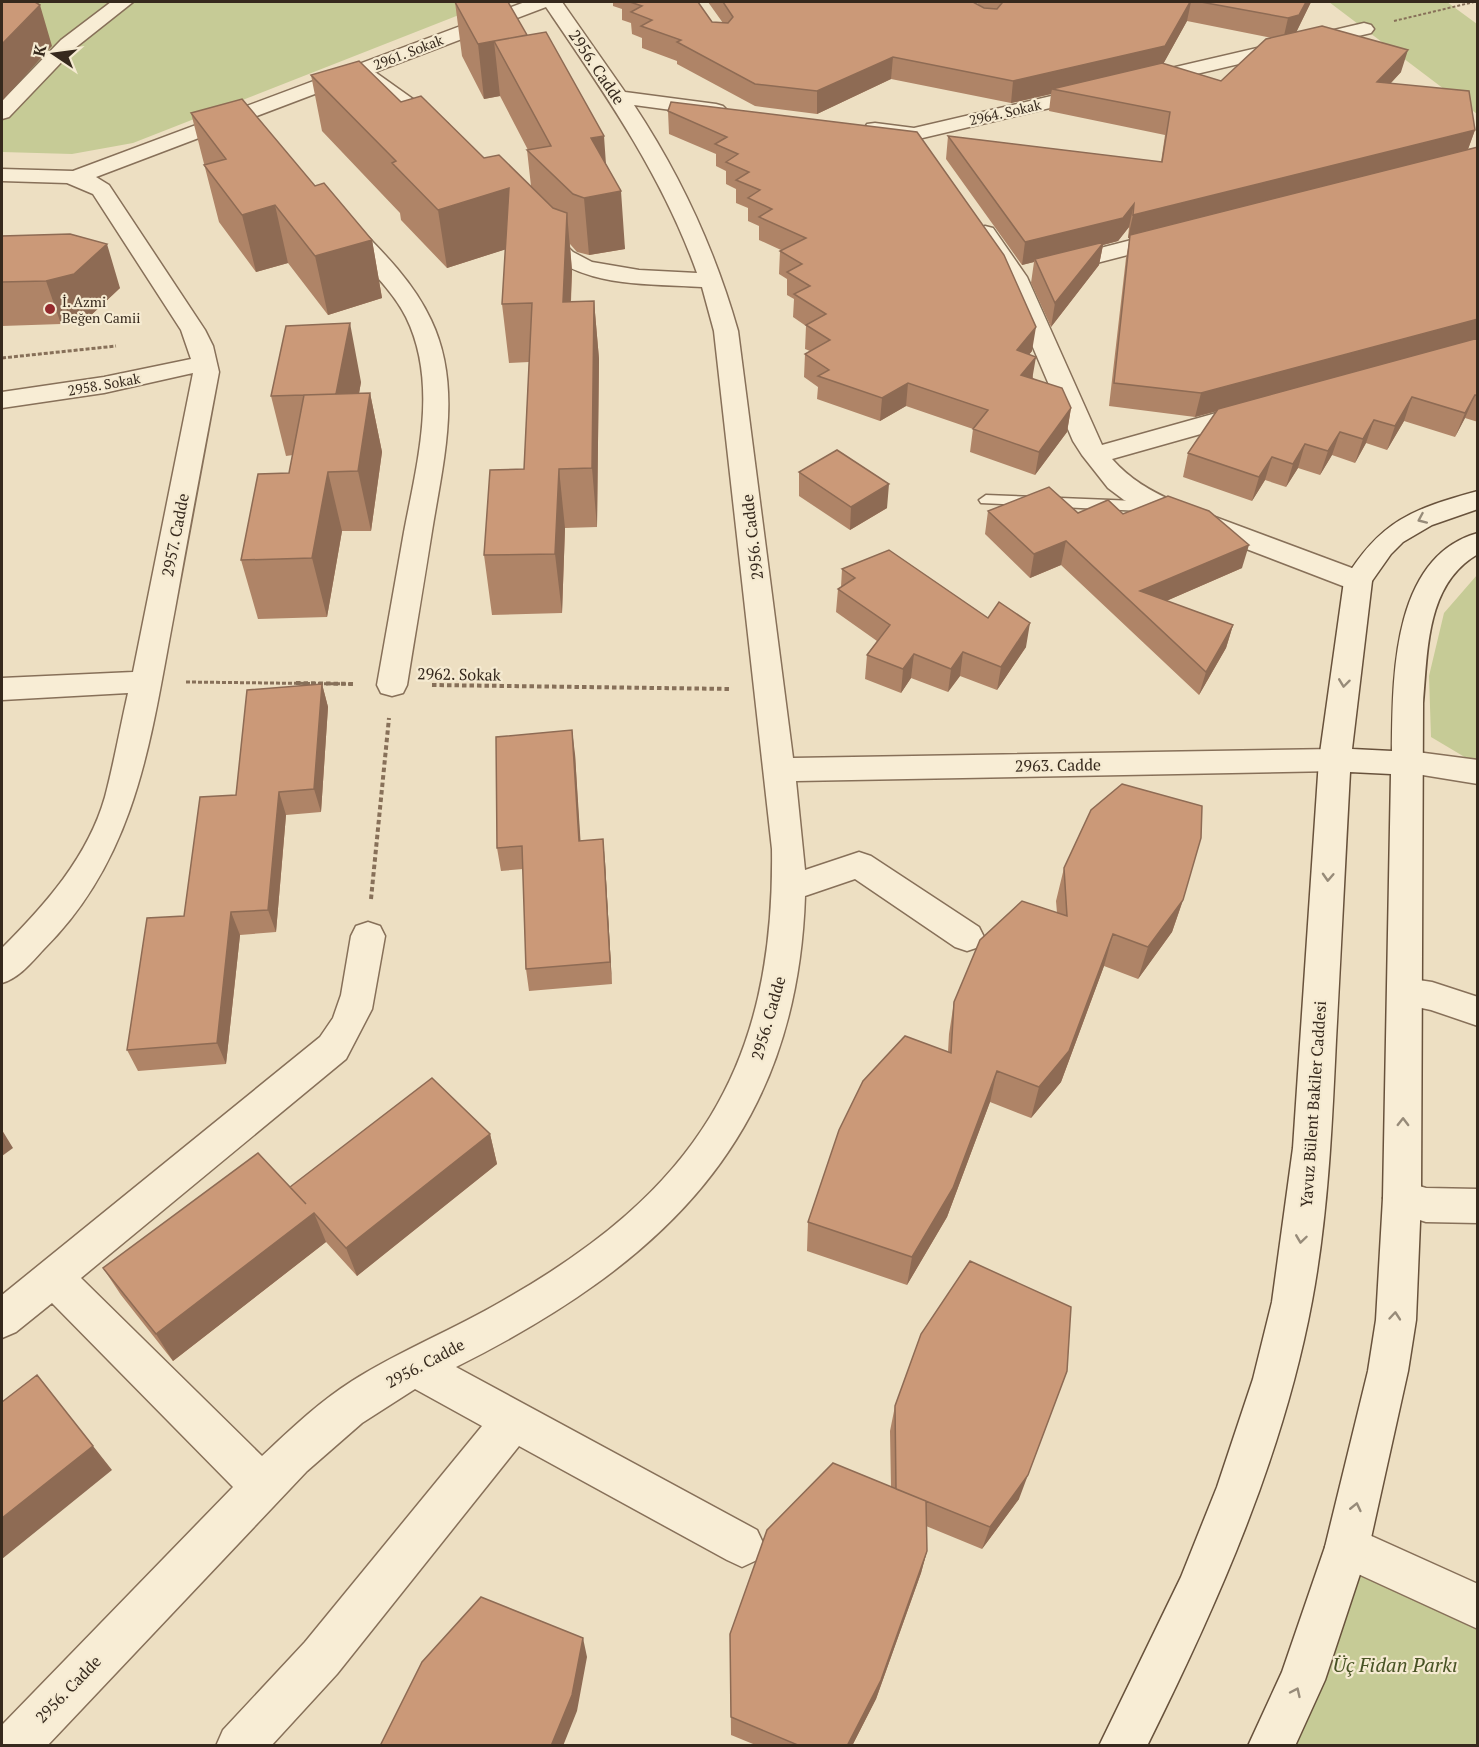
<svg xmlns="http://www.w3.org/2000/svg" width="1479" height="1747" viewBox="0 0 1479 1747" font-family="'PT Serif',serif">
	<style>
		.green { fill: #c6cb96 }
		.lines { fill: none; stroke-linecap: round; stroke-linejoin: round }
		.lane-casing { stroke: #877059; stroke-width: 3 }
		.street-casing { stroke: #877059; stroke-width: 3 }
		.secondary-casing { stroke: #68523c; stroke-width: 3 }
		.path-far2 { stroke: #877059; stroke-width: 2; stroke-dasharray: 3 2; stroke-linecap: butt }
		.path-far1 { stroke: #877059; stroke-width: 3; stroke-dasharray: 4 2; stroke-linecap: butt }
		.path { stroke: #877059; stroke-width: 4; stroke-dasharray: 4.5 3; stroke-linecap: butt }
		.lane { fill: #f8edd5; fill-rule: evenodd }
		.street { fill: #f8edd5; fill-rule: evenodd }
		.secondary { fill: #f8edd5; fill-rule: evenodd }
		.wall { fill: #af8467; fill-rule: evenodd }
		.shaded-wall { fill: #8e6b54 }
		.building { fill: #cb9978; stroke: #8e6b54; stroke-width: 1.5 }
		.oneway { stroke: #978b79 }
		.poi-dot { fill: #952a2d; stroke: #f5ead1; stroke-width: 2 }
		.labels { text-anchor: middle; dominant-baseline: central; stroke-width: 4.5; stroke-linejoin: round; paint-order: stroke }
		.far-street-label { font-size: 14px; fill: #36291d; stroke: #f5ead1 }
		.far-poi-label { font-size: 14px; fill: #36291d; stroke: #f5ead1; text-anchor: start }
		.street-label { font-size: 16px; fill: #36291d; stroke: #f5ead1 }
		.near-park-label { font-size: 20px; font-style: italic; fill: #485324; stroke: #f5ead1 }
	</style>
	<rect width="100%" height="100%" fill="#eddfc2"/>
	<path class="green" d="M 2,2 L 492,2 L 133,143 L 72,154 L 2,152 Z
		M 1329,2 L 1447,2 L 1477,24 L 1477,114 Z
		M 1477,575 L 1477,759 L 1468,759 L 1431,737 L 1429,676 L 1444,613 Z
		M 1347,1547 L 1477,1607 L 1477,1745 L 1271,1746 Z"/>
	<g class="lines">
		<defs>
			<path id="lane" d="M 986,495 L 1161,502 L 1168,507 L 1161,512 L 981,503 L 979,500 Z"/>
			<path id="street" d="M 111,2 L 133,2 L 75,48 L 9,117 L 2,119 L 2,101 L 61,40 Z
				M 525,2 L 562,2 L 625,92 L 716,104 L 723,106 L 727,110 L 723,114 L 716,116 L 634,105 C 681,176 715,250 738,331 L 793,758 L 1335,749 L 1346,752 L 1351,760 L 1346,768 L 1335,771 L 796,781 L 805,870 L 859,852 L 871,856 L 979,927 L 984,937 L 979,947 L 967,951 L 955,947 L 855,879 L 805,896 C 797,1139 661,1264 456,1367 L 757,1530 L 764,1545 L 757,1560 L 742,1567 L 727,1560 L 519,1446 L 337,1674 L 271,1746 L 216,1746 L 223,1730 L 305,1642 L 482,1426 L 415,1389 L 362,1423 L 307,1471 L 47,1746 L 2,1746 L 2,1725 L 233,1487 L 52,1303 L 16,1332 L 2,1338 L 2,1295 L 320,1037 L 333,1018 L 341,995 L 351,936 L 356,926 L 368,922 L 380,926 L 385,936 L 372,1009 L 346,1059 L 81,1278 L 262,1456 C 291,1429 319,1402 352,1381 C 401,1350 455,1329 504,1300 C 694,1192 775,1069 772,849 L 714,331 L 702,287 C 639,283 567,289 527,231 L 530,226 L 546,226 L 573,252 L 592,262 L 639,270 L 697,273 C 662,175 604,92 546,7 L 375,72 L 448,124 L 451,129 L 448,134 L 432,134 L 357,78 L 96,177 L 109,185 L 205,330 L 213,346 L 219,372 C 204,451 189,530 175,609 C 151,735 139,855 43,950 C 31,963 19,978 2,983 L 2,948 C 45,905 88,857 105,797 C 114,763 120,728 128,693 L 2,700 L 2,678 L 133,672 L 193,373 L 104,393 L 2,408 L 2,392 L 104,377 L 191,359 L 181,330 L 93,194 L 67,183 L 2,181 L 2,169 L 73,171 Z
				M 1364,23 L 1371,25 L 1374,29 L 1371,33 L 1141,87 L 1134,85 L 1131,81 L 1134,77 L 1141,75 Z
				M 1094,86 L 1101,88 L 1104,92 L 1101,96 L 914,140 L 867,134 L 864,129 L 867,124 L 875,123 L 914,128 Z
				M 343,218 L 351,220 C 381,250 413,281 431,320 C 463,387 443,462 432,531 C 424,583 415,634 407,685 L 403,693 L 392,696 L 381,693 L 377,685 C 386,634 395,583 404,532 C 417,463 439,384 406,317 C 387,280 354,258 332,225 L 335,220 Z
				M 985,226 L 993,228 L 1027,277 L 1102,445 L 1252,403 L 1261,405 L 1265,411 L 1261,417 L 1112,459 C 1131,480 1149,490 1175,502 L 1368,574 L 1372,581 L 1368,588 L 1358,591 L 1348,588 L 1155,514 L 1124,500 L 1108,488 L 1082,455 L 1073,441 L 1003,277 L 974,233 L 977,228 Z
				M 1170,230 L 1178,232 L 1182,237 L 1178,242 L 1058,273 L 1050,271 L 1046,266 L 1050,261 Z
				M 1409,751 L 1478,760 L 1478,784 L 1398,771 L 1393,763 L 1398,755 Z
				M 1405,978 L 1432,982 L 1478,997 L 1478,1026 L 1431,1010 L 1393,1002 L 1388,992 L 1393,982 Z
				M 1402,1181 L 1426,1188 L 1478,1189 L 1478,1223 L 1426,1222 L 1389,1210 L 1383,1198 L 1389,1186 Z
				M 1347,1525 L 1478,1584 L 1478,1629 L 1332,1562 L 1325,1547 L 1332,1532 Z"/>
			<path id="secondary" d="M 1478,491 L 1478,509 L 1432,525 L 1403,542 L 1391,554 L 1372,581 L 1352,749 L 1392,751 C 1393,679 1391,557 1478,533 L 1478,554 C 1426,584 1428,649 1423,703 L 1421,1198 L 1416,1320 L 1408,1371 L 1369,1547 L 1325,1680 L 1295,1746 L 1248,1746 L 1282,1672 L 1325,1547 L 1368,1371 L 1376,1320 L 1383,1198 L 1391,774 L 1350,772 C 1345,861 1341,951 1336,1040 C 1332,1127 1328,1215 1312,1301 C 1283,1457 1217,1605 1147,1746 L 1099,1746 L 1181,1577 L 1217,1487 L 1253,1379 L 1272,1302 L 1293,1148 L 1319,760 L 1344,581 C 1380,521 1412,509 1478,491 Z"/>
		</defs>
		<use href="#lane" class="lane-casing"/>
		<use href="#street" class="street-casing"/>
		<use href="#secondary" class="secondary-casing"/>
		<path class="path-far2" d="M 1394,21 L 1474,2"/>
		<path class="path-far1" d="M 2,358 L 116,346
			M 186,682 L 353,684"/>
		<path class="path" d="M 296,683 L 353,684
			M 432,685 L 731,689
			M 371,899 L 389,718"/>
		<use href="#lane" class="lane"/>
		<use href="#street" class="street"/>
		<use href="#secondary" class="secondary"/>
	</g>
	<path class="wall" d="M 455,2 L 527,35 L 606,164 L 625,249 L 589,255 L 577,252 L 570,244 L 572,271 L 571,302 L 594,301 L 599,359 L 597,527 L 565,528 L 562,613 L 492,615 L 484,555 L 524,469 L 529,362 L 509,363 L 502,304 L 506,249 L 447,268 L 401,220 L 400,213 L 322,131 L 311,75 L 401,102 L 484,158 L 531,186 L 527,150 L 528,150 L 500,96 L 484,99 L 462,56 Z
		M 613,2 L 698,2 L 712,22 L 723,23 L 708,2 L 973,2 L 981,7 L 976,2 L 1311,2 L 1296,32 L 1401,72 L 1391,83 L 1475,130 L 1468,149 L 1478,147 L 1478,422 L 1465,418 L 1455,437 L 1404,421 L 1387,450 L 1366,443 L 1355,463 L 1332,455 L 1320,475 L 1298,468 L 1286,487 L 1265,480 L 1252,501 L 1183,477 L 1188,453 L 1218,411 L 1195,417 L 1109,406 L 1126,258 L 1130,238 L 1128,238 L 1129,227 L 1118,241 L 1103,245 L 1099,265 L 1051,327 L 1031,283 L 1034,262 L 1022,265 L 946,159 L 948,136 L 1161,162 L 1165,135 L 1049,111 L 1051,94 L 1011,103 L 891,79 L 817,114 L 755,106 L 677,64 L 677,61 L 642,48 L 642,38 L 632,34 L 631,23 L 622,20 L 622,9 L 613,6 ZM 1187,21 L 1272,38 L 1221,81 L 1163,64 Z
		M 668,111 L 917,132 L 1032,351 L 1029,354 L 1033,378 L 1071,408 L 1067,432 L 1035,475 L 970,452 L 973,429 L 906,406 L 880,421 L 817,399 L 818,387 L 804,377 L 805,354 L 810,351 L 805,349 L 806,326 L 793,317 L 794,299 L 787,295 L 787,279 L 779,274 L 780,251 L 781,250 L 759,240 L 759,226 L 748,221 L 748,208 L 736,203 L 736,189 L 726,184 L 726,171 L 716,166 L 716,154 L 669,134 Z
		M 191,113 L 315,186 L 372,240 L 382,298 L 328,315 L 288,263 L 256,272 L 219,222 Z
		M 2,236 L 120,288 L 88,318 L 61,324 L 2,326 Z
		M 361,382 L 359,393 L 370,393 L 382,452 L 371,531 L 342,531 L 327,617 L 258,619 L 241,560 L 289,473 L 293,455 L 286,456 L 271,396 Z
		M 799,472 L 887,508 L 850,530 L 799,496 Z
		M 988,511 L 1123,514 L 1242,568 L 1166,601 L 1233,625 L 1226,648 L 1199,695 L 1061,565 L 1030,578 L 985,534 Z
		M 842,569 L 1026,647 L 997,690 L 960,676 L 948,692 L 911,678 L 901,693 L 865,679 L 867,655 L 877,641 L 836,612 L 838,589 L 841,587 Z
		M 322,684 L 328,707 L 321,812 L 286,815 L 276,932 L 240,935 L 226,1064 L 138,1071 L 127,1050 L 184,916 Z
		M 575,754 L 580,841 L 605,862 L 612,984 L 529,991 L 526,969 L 523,869 L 501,871 L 497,848 Z
		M 1064,868 L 1183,900 L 1172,932 L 1138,979 L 1104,966 L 1061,1082 L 1031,1118 L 990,1102 L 947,1217 L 907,1285 L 807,1251 L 808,1222 L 948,1052 L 949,1034 L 954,1002 L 1057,913 L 1056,901 Z
		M 490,1134 L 497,1164 L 357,1276 L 326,1242 L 173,1361 L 121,1295 L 103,1268 L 291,1188 Z
		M 895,1406 L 1019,1499 L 982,1549 L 926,1526 L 927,1551 L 921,1573 L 876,1699 L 852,1746 L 758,1746 L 731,1735 L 730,1634 L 891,1487 L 890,1431 Z"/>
	<path class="shaded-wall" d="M 1191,2 L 1187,21 L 1161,68 L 1052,89 L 1051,94 L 1011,103 L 1013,81 Z
		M 1306,2 L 1311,2 L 1294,37 L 1283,40 L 1288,18 Z
		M 40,5 L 52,46 L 2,101 L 2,44 Z
		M 527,35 L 494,41 L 500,96 L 484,99 L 478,44 Z
		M 1408,50 L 1401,72 L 1371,104 L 1377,82 Z
		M 893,57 L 891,79 L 817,114 L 817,91 Z
		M 1475,130 L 1467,152 L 1128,238 L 1133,215 Z
		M 604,136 L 608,193 L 591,138 Z
		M 509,188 L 516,246 L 447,268 L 438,210 Z
		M 621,191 L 625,249 L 589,255 L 584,198 Z
		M 1134,204 L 1129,227 L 1118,241 L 1103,245 L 1099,265 L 1051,327 L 1055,303 L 1035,259 L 1034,262 L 1022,265 L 1025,242 Z
		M 275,205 L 288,263 L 256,272 L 242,215 Z
		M 567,213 L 572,271 L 568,360 L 563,302 Z
		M 372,240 L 382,298 L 328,315 L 315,256 Z
		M 107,244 L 120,288 L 88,318 L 61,324 L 46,281 Z
		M 594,301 L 599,359 L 597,527 L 592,468 Z
		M 1478,319 L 1478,340 L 1195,417 L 1201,393 Z
		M 350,323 L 361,382 L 349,453 L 336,394 Z
		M 1036,327 L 1032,351 L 1014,374 L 1017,350 Z
		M 1036,357 L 1032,380 L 1021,375 Z
		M 908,383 L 906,406 L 880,421 L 882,398 Z
		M 370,393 L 382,452 L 371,531 L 358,471 Z
		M 1475,395 L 1465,418 L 1455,437 L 1465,413 Z
		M 1412,397 L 1404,421 L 1387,450 L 1395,426 Z
		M 1071,408 L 1067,432 L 1035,475 L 1039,452 Z
		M 1374,420 L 1366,443 L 1355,463 L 1363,439 Z
		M 1340,432 L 1332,455 L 1320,475 L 1328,451 Z
		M 1305,444 L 1298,468 L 1286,487 L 1293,464 Z
		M 1272,457 L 1265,480 L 1252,501 L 1259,477 Z
		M 559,469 L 565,528 L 562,613 L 555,554 Z
		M 328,472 L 342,531 L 327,617 L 312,558 Z
		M 889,484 L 887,508 L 850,530 L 851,507 Z
		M 1066,541 L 1061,565 L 1030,578 L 1034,554 Z
		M 1249,545 L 1242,568 L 1141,612 L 1140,591 Z
		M 1030,623 L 1026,647 L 997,690 L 1001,667 Z
		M 1233,625 L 1226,648 L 1199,695 L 1206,672 Z
		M 963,652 L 960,676 L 948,692 L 951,669 Z
		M 914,654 L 911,678 L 901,693 L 903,669 Z
		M 322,684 L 328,707 L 321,812 L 314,789 Z
		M 572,730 L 575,754 L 582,864 L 579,841 Z
		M 279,792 L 286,815 L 276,932 L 268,910 Z
		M 603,839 L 605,862 L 612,984 L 610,962 Z
		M 1183,900 L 1172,932 L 1138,979 L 1148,947 Z
		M 231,912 L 240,935 L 226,1064 L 217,1043 Z
		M 1113,934 L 1104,966 L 1061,1082 L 1031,1118 L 1039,1087 Z
		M 997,1071 L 990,1102 L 947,1217 L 907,1285 L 912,1257 Z
		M 2,1130 L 13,1148 L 2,1156 Z
		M 490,1134 L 497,1164 L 357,1276 L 346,1248 Z
		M 314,1213 L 326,1242 L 173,1361 L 156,1334 Z
		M 1067,1371 L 1019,1499 L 982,1549 L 990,1527 Z
		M 37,1375 L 112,1470 L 2,1559 L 2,1518 Z
		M 927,1551 L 921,1573 L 876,1699 L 852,1746 L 847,1746 Z
		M 583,1638 L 587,1657 L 577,1711 L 563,1746 L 551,1746 Z"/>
	<path class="building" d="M 2,2 L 35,2 L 40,5 L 2,44 Z
		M 455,2 L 508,2 L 527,35 L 478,44 Z
		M 630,2 L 698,2 L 712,22 L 728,23 L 733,17 L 723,2 L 973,2 L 984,8 L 997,9 L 1002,3 L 1000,2 L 1190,2 L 1165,46 L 1013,81 L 893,57 L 817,91 L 755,84 L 677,42 L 681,40 L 641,26 L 652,20 L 631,12 L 642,6 Z
		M 1201,2 L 1306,2 L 1299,15 L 1288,18 Z
		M 1322,26 L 1408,50 L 1377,82 L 1469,91 L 1475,130 L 1133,215 L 1134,204 L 1123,218 L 1025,242 L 948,136 L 1162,162 L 1170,112 L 1052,89 L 1162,63 L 1221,81 L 1266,39 Z
		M 546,32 L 604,136 L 591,138 L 621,191 L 584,198 L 573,194 L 527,150 L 551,146 L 494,41 Z
		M 359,61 L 401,102 L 421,96 L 484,158 L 499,155 L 553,208 L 567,213 L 563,302 L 594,301 L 592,468 L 559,469 L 555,554 L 484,555 L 490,470 L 524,469 L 532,303 L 502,304 L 509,188 L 438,210 L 392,163 L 396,161 L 311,75 Z
		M 242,99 L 315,186 L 324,183 L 372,240 L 315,256 L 275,205 L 242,215 L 204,165 L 226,159 L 191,113 Z
		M 671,102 L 917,132 L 1004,255 L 1036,327 L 1017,350 L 1036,357 L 1021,375 L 1062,388 L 1071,408 L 1039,452 L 973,429 L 988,410 L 908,383 L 882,398 L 818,376 L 829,370 L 805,354 L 830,340 L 806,325 L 826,314 L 794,294 L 810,286 L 787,272 L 802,264 L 780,251 L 806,238 L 759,217 L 772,209 L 748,198 L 760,190 L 736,180 L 749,172 L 726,162 L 738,154 L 715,144 L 727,137 L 668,111 Z
		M 1478,147 L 1478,319 L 1201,393 L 1114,383 L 1130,235 Z
		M 70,234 L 107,244 L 74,274 L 46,281 L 2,282 L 2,236 Z
		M 1104,242 L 1055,303 L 1035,259 Z
		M 350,323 L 336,394 L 271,396 L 286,326 Z
		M 1478,338 L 1478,396 L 1475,395 L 1465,413 L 1412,397 L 1395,426 L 1374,420 L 1363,439 L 1340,432 L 1328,451 L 1305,444 L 1293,464 L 1272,457 L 1259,477 L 1188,453 L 1218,409 Z
		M 370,393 L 358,471 L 328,472 L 312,558 L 241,560 L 258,474 L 289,473 L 304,395 Z
		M 837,450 L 889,484 L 851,507 L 799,472 Z
		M 1049,487 L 1078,513 L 1108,500 L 1123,514 L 1168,496 L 1209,511 L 1249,545 L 1140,591 L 1233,625 L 1206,672 L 1066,541 L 1034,554 L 988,511 Z
		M 889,550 L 988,618 L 999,602 L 1030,623 L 1001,667 L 963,652 L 951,669 L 914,654 L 903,669 L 867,655 L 890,625 L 838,589 L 855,578 L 842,569 Z
		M 322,684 L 314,789 L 279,792 L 268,910 L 231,912 L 217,1043 L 127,1050 L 147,918 L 184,916 L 200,797 L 236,795 L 247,690 Z
		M 572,730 L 579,841 L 603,839 L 610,962 L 526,969 L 522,846 L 497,848 L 496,737 Z
		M 1122,784 L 1202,806 L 1201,838 L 1183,900 L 1148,947 L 1113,934 L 1069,1051 L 1039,1087 L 997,1071 L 953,1188 L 912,1257 L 808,1222 L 839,1130 L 863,1081 L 905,1036 L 951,1053 L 954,1002 L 980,940 L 1022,901 L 1067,916 L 1064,868 L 1091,810 Z
		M 432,1078 L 490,1134 L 346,1248 L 314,1213 L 156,1334 L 103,1268 L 258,1153 L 306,1204 L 290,1187 Z
		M 970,1261 L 1071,1307 L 1067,1371 L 1028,1475 L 990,1527 L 896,1489 L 895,1406 L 921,1334 Z
		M 37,1375 L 93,1446 L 2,1518 L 2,1402 Z
		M 833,1463 L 926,1501 L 927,1551 L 881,1680 L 847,1746 L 800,1746 L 731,1717 L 730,1634 L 767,1530 Z
		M 481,1597 L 583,1638 L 572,1695 L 551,1746 L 380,1746 L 422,1662 Z"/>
	<defs><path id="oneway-chevron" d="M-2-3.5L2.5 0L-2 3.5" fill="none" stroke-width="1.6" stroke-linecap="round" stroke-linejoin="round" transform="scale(1.5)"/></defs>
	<g class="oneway">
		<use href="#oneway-chevron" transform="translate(1422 519) rotate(156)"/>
		<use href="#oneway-chevron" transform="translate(1344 683) rotate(97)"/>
		<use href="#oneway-chevron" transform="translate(1328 877) rotate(93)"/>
		<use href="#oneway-chevron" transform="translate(1403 1122) rotate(-89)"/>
		<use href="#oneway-chevron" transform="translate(1301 1239) rotate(98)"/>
		<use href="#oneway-chevron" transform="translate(1395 1316) rotate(-85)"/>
		<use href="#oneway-chevron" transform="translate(1356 1507) rotate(-77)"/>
		<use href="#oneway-chevron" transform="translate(1296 1692) rotate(-65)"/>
	</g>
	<circle class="poi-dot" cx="50" cy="309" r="6"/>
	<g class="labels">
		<g class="far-street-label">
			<text transform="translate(408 52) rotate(-21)">2961. Sokak</text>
			<text transform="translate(1005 112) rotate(-13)">2964. Sokak</text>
			<text transform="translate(104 384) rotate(-10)">2958. Sokak</text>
		</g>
		<g class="far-poi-label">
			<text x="62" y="301">İ. Azmi<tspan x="62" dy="16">Beğen Camii</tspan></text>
		</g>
		<g class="street-label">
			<text transform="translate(597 67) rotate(56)">2956. Cadde</text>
			<text transform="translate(175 535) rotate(-79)">2957. Cadde</text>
			<text transform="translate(752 537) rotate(-97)">2956. Cadde</text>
			<text transform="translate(459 674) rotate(1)">2962. Sokak</text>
			<text transform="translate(1058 765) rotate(-1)">2963. Cadde</text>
			<text transform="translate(768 1018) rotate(-74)">2956. Cadde</text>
			<text transform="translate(1313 1104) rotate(-86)">Yavuz Bülent Bakiler Caddesi</text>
			<text transform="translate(425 1363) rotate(-28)">2956. Cadde</text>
			<text transform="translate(68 1689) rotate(-46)">2956. Cadde</text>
		</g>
		<g class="near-park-label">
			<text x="1395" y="1664">Üç Fidan Parkı</text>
		</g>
	</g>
	<rect width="1479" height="1747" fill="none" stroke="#36291d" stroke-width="6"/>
	<g transform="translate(54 54) rotate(283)" stroke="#f5ead1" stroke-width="4.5" paint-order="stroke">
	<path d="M0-4.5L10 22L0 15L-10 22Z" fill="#36291d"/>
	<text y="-9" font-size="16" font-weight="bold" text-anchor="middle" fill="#36291d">K</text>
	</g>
</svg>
